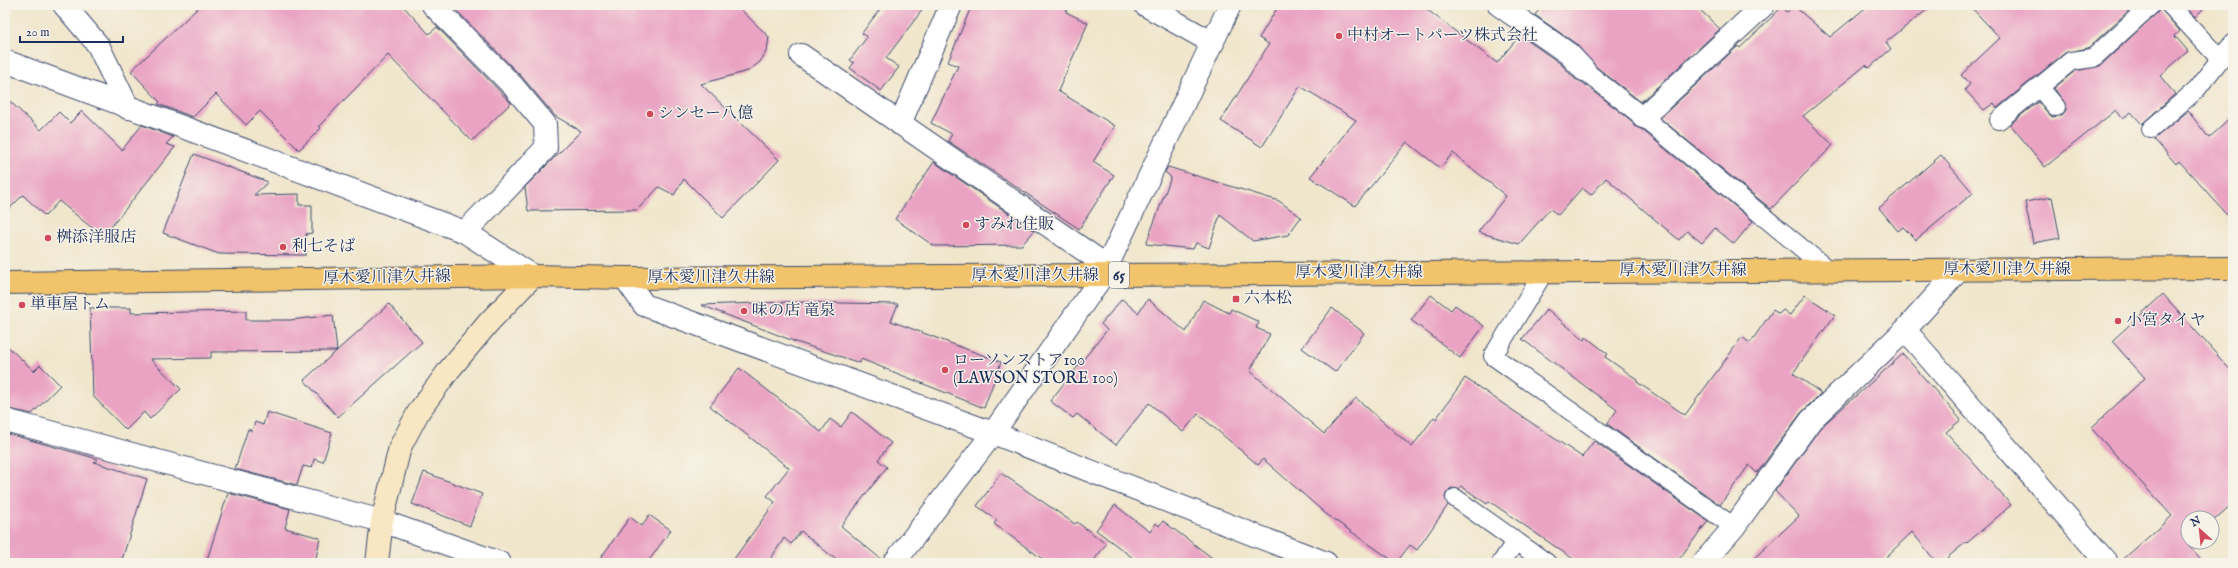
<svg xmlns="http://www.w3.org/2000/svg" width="2238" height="568" viewBox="0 0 2238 568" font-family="'IM FELL English','Noto Serif JP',serif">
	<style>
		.building { fill: #eaa3c3 }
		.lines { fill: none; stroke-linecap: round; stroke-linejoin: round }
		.lane-casing { stroke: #3b4a6e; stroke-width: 20 }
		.street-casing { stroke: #3b4a6e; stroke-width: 24 }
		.secondary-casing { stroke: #3b4a6e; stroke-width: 24 }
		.primary-casing { stroke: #3b4a6e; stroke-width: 24 }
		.lane { stroke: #fff; stroke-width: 18 }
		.street { stroke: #fff; stroke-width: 22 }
		.secondary { stroke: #f9e7c3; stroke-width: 22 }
		.primary { stroke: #f1c36a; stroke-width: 22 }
		.poi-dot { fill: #d1495b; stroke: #f7f3e8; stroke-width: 1.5 }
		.labels { text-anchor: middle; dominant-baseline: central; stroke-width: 3; stroke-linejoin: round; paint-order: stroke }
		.shield { fill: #f7f3e8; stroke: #5d6a87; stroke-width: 1 }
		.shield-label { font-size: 15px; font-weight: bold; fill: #1b2f5e }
		.poi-label { font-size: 16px; fill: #1b2f5e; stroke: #f7f3e8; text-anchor: start }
		.street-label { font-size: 16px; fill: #1b2f5e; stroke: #f7f3e8 }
	</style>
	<rect width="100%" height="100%" fill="#f7f3e8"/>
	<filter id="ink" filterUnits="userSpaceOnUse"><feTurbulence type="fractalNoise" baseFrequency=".025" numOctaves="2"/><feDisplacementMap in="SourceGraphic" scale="8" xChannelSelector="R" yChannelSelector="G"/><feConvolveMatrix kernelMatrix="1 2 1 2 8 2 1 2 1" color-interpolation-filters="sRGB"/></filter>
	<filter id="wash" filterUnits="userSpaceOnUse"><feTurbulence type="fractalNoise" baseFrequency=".012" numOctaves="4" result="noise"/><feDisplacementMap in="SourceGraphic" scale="16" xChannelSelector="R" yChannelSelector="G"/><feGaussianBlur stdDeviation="0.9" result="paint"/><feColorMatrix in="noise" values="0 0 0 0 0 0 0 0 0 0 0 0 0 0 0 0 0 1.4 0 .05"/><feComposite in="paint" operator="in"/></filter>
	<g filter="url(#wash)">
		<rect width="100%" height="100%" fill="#f0e6cc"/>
		<g id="blocks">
			<path class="building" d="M 201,5 L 402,5 L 429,34 L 437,27 L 511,103 L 472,141 L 388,55 L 319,126 L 321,128 L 299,150 L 260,111 L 246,125 L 216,94 L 193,117 L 158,104 L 160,102 L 131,71 Z
				M 459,5 L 736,5 L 769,37 L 767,50 L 760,62 L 748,71 L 701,84 L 779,160 L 723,218 L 684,179 L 674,195 L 659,187 L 637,210 L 528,211 L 525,187 L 581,131 L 555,116 L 522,77 L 455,9 Z
				M 883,5 L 926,5 L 886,58 L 899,67 L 881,91 L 850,68 L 854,63 L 850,60 L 867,37 L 862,33 Z
				M 972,5 L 1069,5 L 1066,12 L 1088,23 L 1058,91 L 1115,126 L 1093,162 L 1114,175 L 1079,229 L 948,141 L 952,134 L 931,123 L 958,66 L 948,62 Z
				M 1279,5 L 1421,5 L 1497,63 L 1520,35 L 1561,64 L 1575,79 L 1582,82 L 1632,121 L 1634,126 L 1641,129 L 1753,221 L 1734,244 L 1715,228 L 1702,243 L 1687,231 L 1679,240 L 1606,178 L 1591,195 L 1582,188 L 1558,215 L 1550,209 L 1519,244 L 1478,232 L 1506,196 L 1453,153 L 1440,168 L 1407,142 L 1355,206 L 1310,177 L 1356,120 L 1300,86 L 1262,147 L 1221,121 L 1269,44 L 1259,38 Z
				M 1543,5 L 1695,5 L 1720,29 L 1641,102 L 1595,66 L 1576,44 L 1535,15 Z
				M 1869,5 L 1933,5 L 1886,42 L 1891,49 L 1869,68 L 1866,65 L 1803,116 L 1833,145 L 1771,209 L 1660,118 L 1738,46 L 1740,48 L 1782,7 L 1787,12 L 1794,6 L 1830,37 Z
				M 1969,5 L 2135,5 L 2088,48 L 2065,53 L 1997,108 L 1994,103 L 1984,110 L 1965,90 L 1970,84 L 1961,75 L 2000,38 Z
				M 2184,5 L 2207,5 L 2195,17 Z
				M 2161,9 L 2180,31 L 2175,36 L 2188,51 L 2160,76 L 2175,94 L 2142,124 L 2131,112 L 2123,119 L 2116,110 L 2045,167 L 2010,124 L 2038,102 L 2052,117 L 2062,115 L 2066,110 L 2066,105 L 2054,88 L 2075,71 L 2100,66 Z
				M 5,97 L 41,130 L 59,112 L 70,123 L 82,111 L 122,150 L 142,125 L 173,137 L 166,144 L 175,147 L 103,237 L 59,201 L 45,216 L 23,195 L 5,213 Z
				M 2188,111 L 2209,138 L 2233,116 L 2233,221 L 2179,161 L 2176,164 L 2154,139 Z
				M 194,154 L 268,182 L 254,195 L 299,194 L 299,205 L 312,205 L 312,233 L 306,234 L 306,255 L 219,254 L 163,233 Z
				M 1941,155 L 1973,193 L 1916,240 L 1903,227 L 1898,231 L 1879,208 Z
				M 934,162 L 1034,231 L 1022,245 L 934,246 L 895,219 Z
				M 1168,167 L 1279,201 L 1301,217 L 1288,235 L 1253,241 L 1220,215 L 1209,248 L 1196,243 L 1193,249 L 1146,244 L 1171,177 L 1165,172 Z
				M 2052,197 L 2060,238 L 2033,243 L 2025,202 Z
				M 2163,294 L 2233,373 L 2233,503 L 2212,522 L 2212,518 L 2188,518 L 2188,542 L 2191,542 L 2188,544 L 2204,563 L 2119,563 L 2172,516 L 2091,428 L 2145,378 L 2112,341 Z
				M 1431,295 L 1451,310 L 1455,305 L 1484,326 L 1460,358 L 1411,320 Z
				M 1805,295 L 1835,315 L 1793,373 L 1821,393 L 1801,413 L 1757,473 L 1749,465 L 1720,505 L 1607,424 L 1617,410 L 1522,339 L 1547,309 L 1584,340 L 1586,337 L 1608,354 L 1605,357 L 1638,380 L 1637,382 L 1685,415 L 1742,337 L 1750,343 L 1773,310 L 1779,314 L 1783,310 L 1790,315 Z
				M 1122,299 L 1138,313 L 1148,299 L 1186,332 L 1203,300 L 1229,313 L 1231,309 L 1259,322 L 1256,328 L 1270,334 L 1250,371 L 1324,434 L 1356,398 L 1412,447 L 1434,417 L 1436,419 L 1465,378 L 1582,457 L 1594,441 L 1708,521 L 1676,563 L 1579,563 L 1489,501 L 1487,504 L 1461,486 L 1459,489 L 1451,488 L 1447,492 L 1445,497 L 1448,505 L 1417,550 L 1410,545 L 1396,563 L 1326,514 L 1263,459 L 1258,465 L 1198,414 L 1183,432 L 1149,403 L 1116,445 L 1077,414 L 1073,418 L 1050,401 L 1107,330 L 1101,324 Z
				M 786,302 L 898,304 L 891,321 L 1001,362 L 984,408 L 861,359 L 860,363 L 796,342 L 701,305 Z
				M 389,304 L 422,342 L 338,417 L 304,380 Z
				M 90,308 L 131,308 L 131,313 L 246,311 L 246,320 L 290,320 L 333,315 L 337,351 L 211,352 L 211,358 L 150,359 L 181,389 L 150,419 L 144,412 L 126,430 L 93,396 Z
				M 1332,308 L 1364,333 L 1335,372 L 1302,348 Z
				M 5,344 L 34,371 L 40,365 L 60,385 L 32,414 L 5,408 Z
				M 1903,354 L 1961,420 L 1946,432 L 2011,505 L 1967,543 L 1966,542 L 1941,563 L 1937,563 L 1912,532 L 1880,563 L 1749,563 L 1799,516 L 1775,491 L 1820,428 Z
				M 739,368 L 821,432 L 830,419 L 841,427 L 852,412 L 891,443 L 878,460 L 887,467 L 841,526 L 882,560 L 882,563 L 840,563 L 801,531 L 791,544 L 784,538 L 768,563 L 731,563 L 775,502 L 767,496 L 789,468 L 710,406 Z
				M 267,412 L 332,433 L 323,462 L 314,459 L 312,468 L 303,466 L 297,485 L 235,469 L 248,429 L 252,431 L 255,422 L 263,425 Z
				M 5,433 L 98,459 L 94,462 L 147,479 L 121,563 L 5,563 Z
				M 424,472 L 482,494 L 470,526 L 412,504 Z
				M 1001,473 L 1075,524 L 1077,522 L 1106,544 L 1092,563 L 1048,563 L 994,524 L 997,520 L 977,506 Z
				M 228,493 L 290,509 L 285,528 L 320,538 L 315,563 L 206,563 Z
				M 1115,505 L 1150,532 L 1156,523 L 1159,526 L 1163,521 L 1219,563 L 1130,563 L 1133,558 L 1096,530 Z
				M 649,515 L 671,530 L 647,563 L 597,563 L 630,517 L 642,526 Z"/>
		</g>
	</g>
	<g filter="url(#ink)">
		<use href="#blocks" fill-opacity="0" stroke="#3b4a6e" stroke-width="1"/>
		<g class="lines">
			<defs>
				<path id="lane" d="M 2170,5 L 2220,59
					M 1584,70 L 1643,117 L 1827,269
					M 2040,88 L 2056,107
					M 1999,120 L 2071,61 L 2093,58 L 2151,5
					M 2151,129 L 2196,90 L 2233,43
					M 1544,272 L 1493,356 L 1734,527
					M 1455,498 L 1547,563
					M 1501,563 L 1516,541"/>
				<path id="street" d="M 64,5 L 98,45 L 128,108
					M 433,5 L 513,86 L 545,124 L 546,148 L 465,232
					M 1145,5 L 1213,43
					M 1499,5 L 1569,54 L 1584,70
					M 801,55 L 1107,266
					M 5,61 L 465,232 L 533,276
					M 1643,117 L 1764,5
					M 900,124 L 951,5
					M 625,278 L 644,305 L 993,433 L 1326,563
					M 1905,330 L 2107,563
					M 5,420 L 382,521 L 500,563
					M 894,563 L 993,433 L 1103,275 L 1230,5
					M 1703,563 L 1734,527 L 1811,420 L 1905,330 L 1959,270"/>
				<path id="secondary" d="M 377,563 L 382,521 L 400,447 L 419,411 L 449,370 L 489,322 L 533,276"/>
				<path id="primary" d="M 5,283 L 533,276 L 625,278 L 2233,268"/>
			</defs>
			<use href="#lane" class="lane-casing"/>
			<use href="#street" class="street-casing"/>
			<use href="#secondary" class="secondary-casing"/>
			<use href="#primary" class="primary-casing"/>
			<use href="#lane" class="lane"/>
			<use href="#street" class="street"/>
			<use href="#secondary" class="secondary"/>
			<use href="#primary" class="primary"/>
		</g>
	</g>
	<g class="poi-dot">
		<circle cx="1339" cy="36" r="4"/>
		<circle cx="650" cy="114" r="4"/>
		<circle cx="966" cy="225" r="4"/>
		<circle cx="48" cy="238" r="4"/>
		<circle cx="283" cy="247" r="4"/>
		<rect x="1232" y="295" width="8" height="8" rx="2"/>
		<circle cx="22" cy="305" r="4"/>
		<circle cx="744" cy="311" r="4"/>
		<circle cx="2118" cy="321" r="4"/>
		<circle cx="945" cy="370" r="4"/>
	</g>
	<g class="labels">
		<rect class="shield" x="1109" y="262" width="20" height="26" rx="3"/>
		<g class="shield-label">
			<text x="1119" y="275">65</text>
		</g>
		<g class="poi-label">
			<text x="1347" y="36">中村オートパーツ株式会社</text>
			<text x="658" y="114">シンセー八億</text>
			<text x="974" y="225">すみれ住販</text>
			<text x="56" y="238">桝添洋服店</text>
			<text x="291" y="247">利七そば</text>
			<text x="1244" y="299">六本松</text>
			<text x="30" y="305">単車屋トム</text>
			<text x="752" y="311">味の店 竜泉</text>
			<text x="2126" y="321">小宮タイヤ</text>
			<text x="953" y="361">ローソンストア100<tspan x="953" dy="18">(LAWSON STORE 100)</tspan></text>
		</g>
		<g class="street-label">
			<text x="2007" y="270">厚木愛川津久井線</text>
			<text x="1683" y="271">厚木愛川津久井線</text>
			<text x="1359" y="273">厚木愛川津久井線</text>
			<text x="1035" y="276">厚木愛川津久井線</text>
			<text transform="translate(387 278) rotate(-1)">厚木愛川津久井線</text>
			<text x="711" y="278">厚木愛川津久井線</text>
		</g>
	</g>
	<rect width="2238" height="568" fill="none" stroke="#f7f3e8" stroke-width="20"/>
	<g transform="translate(2200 530) rotate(333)"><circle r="19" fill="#f7f3e8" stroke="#9fa5b1"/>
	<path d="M0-3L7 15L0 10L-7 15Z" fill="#d1495b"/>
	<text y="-6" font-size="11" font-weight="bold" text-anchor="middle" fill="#1b2f5e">N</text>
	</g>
	<path d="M20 36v6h103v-6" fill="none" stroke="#1b2f5e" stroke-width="2"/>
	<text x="26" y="36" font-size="12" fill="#1b2f5e" stroke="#f7f3e8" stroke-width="3" paint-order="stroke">20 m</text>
</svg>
